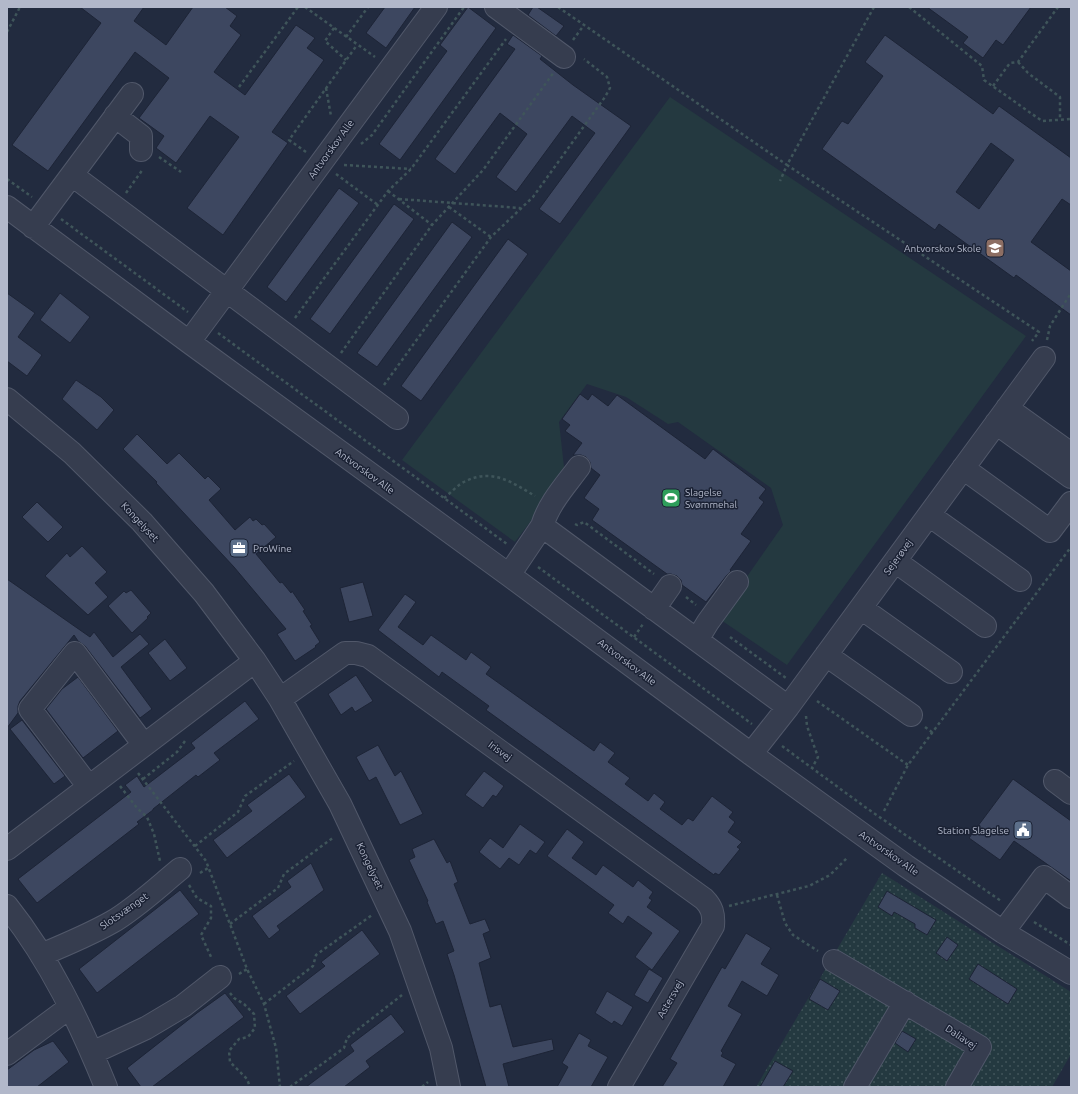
<svg xmlns="http://www.w3.org/2000/svg" width="1078" height="1094" viewBox="0 0 1078 1094" font-family="Ubuntu,sans-serif">
	<style>
		.grass { fill: url(#grass-dots) }
		.park { fill: #243940 }
		.building { fill: #3d4760; stroke: #1d2436; fill-rule: evenodd }
		.lines { fill: none; stroke-linecap: round; stroke-linejoin: round }
		.minor-casing { stroke: #51586a; stroke-width: 24 }
		.path { stroke: #3f555a; stroke-width: 2.5; stroke-dasharray: 3 3; stroke-linecap: butt }
		.minor { stroke: #363d4f; stroke-width: 22 }
		.labels { text-anchor: middle; dominant-baseline: central; stroke-width: 3; stroke-linejoin: round; paint-order: stroke }
		.street-label { font-size: 10px; fill: #b2b8ca; stroke: #1b2234 }
		.poi-label { font-size: 10px; fill: #b2b8ca; stroke: #1b2234; text-anchor: end }
	</style>
	<defs>
		<pattern id="grass-dots" width="8" height="8" patternUnits="userSpaceOnUse"><rect width="8" height="8" fill="#243940"/><path d="M2 2h.1M6 6h.1" fill="none" stroke="#41545a" stroke-width="1.8" stroke-linecap="round"/></pattern>
	</defs>
	<rect width="100%" height="100%" fill="#222b3f"/>
	<path class="grass" d="M 882,873 L 1071,992 L 1071,1054 L 1052,1087 L 756,1087 Z"/>
	<path class="park" d="M 670,97 L 1026,336 L 787,665 L 718,618 L 783,525 L 771,488 L 678,422 L 668,424 L 626,397 L 587,384 L 559,422 L 565,476 L 515,542 L 402,460 Z"/>
	<path class="building" d="M 80,7 L 144,7 L 134,21 L 166,45 L 193,7 L 225,7 L 237,16 L 230,26 L 241,35 L 214,72 L 245,95 L 296,25 L 315,38 L 307,48 L 324,60 L 272,132 L 288,143 L 223,235 L 187,208 L 239,137 L 210,116 L 176,163 L 156,148 L 164,136 L 139,118 L 169,78 L 135,52 L 48,171 L 12,145 L 101,23 Z
		M 385,7 L 415,7 L 386,48 L 366,33 Z
		M 468,7 L 496,28 L 400,160 L 379,144 L 447,51 L 440,45 Z
		M 533,7 L 537,7 L 564,26 L 556,36 L 528,15 Z
		M 927,7 L 1031,7 L 1003,45 L 996,40 L 983,58 L 963,43 L 968,37 Z
		M 513,35 L 542,56 L 540,59 L 573,85 L 631,126 L 560,224 L 539,209 L 595,133 L 572,116 L 516,192 L 496,177 L 527,134 L 500,113 L 455,174 L 435,159 L 515,49 L 507,44 Z
		M 885,35 L 993,114 L 999,106 L 1071,158 L 1071,205 L 1062,199 L 1031,242 L 1071,271 L 1071,315 L 1016,275 L 1014,278 L 939,224 L 935,230 L 822,149 L 842,121 L 848,124 L 883,76 L 865,62 ZM 991,143 L 1014,160 L 979,209 L 956,192 Z
		M 339,188 L 359,203 L 286,302 L 267,287 Z
		M 394,204 L 414,219 L 330,334 L 310,319 Z
		M 452,222 L 472,237 L 377,367 L 357,353 Z
		M 508,239 L 528,254 L 421,401 L 401,386 Z
		M 7,293 L 35,313 L 18,337 L 42,355 L 27,376 L 7,361 Z
		M 60,293 L 90,317 L 70,343 L 40,320 Z
		M 76,380 L 101,397 L 114,410 L 97,430 L 62,399 Z
		M 580,394 L 588,400 L 592,394 L 608,406 L 617,395 L 705,459 L 713,449 L 766,489 L 759,498 L 764,502 L 741,534 L 751,541 L 730,570 L 731,571 L 727,575 L 706,602 L 682,585 L 681,580 L 677,576 L 671,574 L 667,574 L 592,520 L 599,509 L 584,498 L 600,475 L 591,468 L 590,462 L 586,457 L 581,455 L 573,455 L 582,443 L 565,431 L 570,425 L 562,419 Z
		M 137,434 L 167,464 L 179,453 L 205,479 L 208,476 L 221,489 L 209,500 L 235,530 L 250,517 L 253,521 L 256,519 L 262,525 L 264,524 L 276,537 L 256,554 L 280,583 L 282,582 L 291,593 L 292,591 L 305,610 L 303,611 L 312,625 L 310,626 L 320,642 L 315,646 L 316,647 L 295,661 L 277,634 L 286,629 L 234,567 L 156,483 L 157,482 L 123,449 Z
		M 37,502 L 63,527 L 48,542 L 22,517 Z
		M 82,546 L 107,572 L 95,583 L 108,597 L 88,615 L 45,576 L 67,553 L 70,557 Z
		M 7,579 L 90,637 L 94,632 L 113,657 L 140,634 L 149,644 L 121,667 L 152,709 L 140,718 L 85,646 L 78,641 L 74,635 L 20,701 L 18,706 L 18,713 L 7,728 Z
		M 363,582 L 373,616 L 349,622 L 340,588 Z
		M 131,590 L 151,613 L 147,617 L 148,618 L 132,633 L 108,606 L 124,591 L 126,593 Z
		M 405,594 L 416,602 L 398,627 L 423,645 L 431,635 L 466,660 L 471,652 L 491,667 L 486,674 L 594,751 L 600,742 L 615,753 L 608,762 L 630,778 L 625,784 L 648,801 L 654,793 L 665,802 L 660,809 L 682,825 L 688,818 L 693,821 L 712,796 L 733,812 L 729,817 L 735,822 L 728,832 L 742,842 L 737,847 L 740,849 L 719,875 L 715,873 L 714,875 L 486,710 L 489,706 L 442,672 L 439,677 L 378,630 Z
		M 165,639 L 187,668 L 170,681 L 148,653 Z
		M 356,675 L 373,701 L 355,712 L 352,707 L 341,715 L 328,694 Z
		M 78,677 L 118,731 L 83,758 L 46,709 L 62,689 Z
		M 245,701 L 259,719 L 214,753 L 220,760 L 198,777 L 196,775 L 153,809 L 153,810 L 137,822 L 139,824 L 37,903 L 18,879 L 131,792 L 125,785 L 137,776 L 144,787 L 195,748 L 191,743 Z
		M 22,720 L 65,776 L 54,784 L 10,729 Z
		M 378,745 L 395,776 L 401,771 L 423,814 L 400,825 L 376,777 L 369,781 L 356,757 Z
		M 484,771 L 504,786 L 496,797 L 493,795 L 483,808 L 465,795 Z
		M 289,774 L 306,797 L 227,858 L 213,840 L 252,811 L 247,805 Z
		M 1013,779 L 1071,821 L 1071,881 L 1014,841 L 1000,860 L 969,838 Z
		M 520,824 L 545,842 L 536,854 L 530,850 L 519,865 L 509,858 L 500,869 L 479,852 L 490,838 L 503,848 Z
		M 567,829 L 584,842 L 572,858 L 596,875 L 603,865 L 633,887 L 638,880 L 653,892 L 649,898 L 652,900 L 647,907 L 680,931 L 652,970 L 635,957 L 652,933 L 628,916 L 623,924 L 608,913 L 614,905 L 547,856 Z
		M 434,839 L 447,863 L 450,861 L 458,882 L 454,884 L 470,924 L 485,919 L 490,931 L 483,934 L 491,958 L 479,963 L 490,1007 L 501,1004 L 513,1047 L 552,1039 L 554,1050 L 503,1064 L 509,1087 L 486,1087 L 454,975 L 447,954 L 454,951 L 443,921 L 436,924 L 427,902 L 428,901 L 409,860 L 415,857 L 412,849 Z
		M 311,863 L 324,890 L 277,926 L 280,930 L 269,939 L 252,916 L 291,887 L 287,881 Z
		M 180,890 L 199,914 L 97,993 L 79,969 Z
		M 887,891 L 936,920 L 927,935 L 915,928 L 915,924 L 894,912 L 892,916 L 878,907 Z
		M 362,930 L 380,954 L 300,1014 L 286,996 L 325,966 L 321,962 Z
		M 746,933 L 771,948 L 761,964 L 779,975 L 767,996 L 742,981 L 728,1006 L 742,1014 L 721,1051 L 723,1053 L 721,1056 L 736,1064 L 723,1087 L 662,1087 L 677,1063 L 670,1059 L 722,967 L 725,969 Z
		M 947,937 L 958,945 L 947,961 L 936,953 Z
		M 978,964 L 1017,989 L 1008,1004 L 969,979 Z
		M 649,969 L 663,978 L 648,1003 L 634,995 Z
		M 820,979 L 840,991 L 828,1010 L 809,999 Z
		M 607,991 L 633,1007 L 622,1026 L 614,1021 L 612,1024 L 595,1013 Z
		M 225,993 L 244,1017 L 152,1087 L 141,1087 L 127,1068 L 197,1013 Z
		M 391,1014 L 405,1032 L 366,1061 L 370,1067 L 344,1087 L 306,1087 L 354,1051 L 350,1045 Z
		M 902,1031 L 916,1039 L 908,1052 L 895,1043 Z
		M 579,1033 L 591,1040 L 588,1046 L 608,1057 L 591,1087 L 557,1087 L 568,1067 L 562,1063 Z
		M 53,1041 L 69,1062 L 37,1087 L 7,1087 L 7,1070 L 34,1050 Z
		M 775,1061 L 793,1071 L 783,1087 L 760,1087 Z"/>
	<g class="lines">
		<defs>
			<path id="minor" d="M 496,7 L 564,57
				M 115,116 L 141,136 L 141,150
				M 72,175 L 397,418
				M 7,207 L 189,342 L 509,575 L 751,754 L 906,866 L 1003,932 L 1071,973
				M 33,227 L 132,94
				M 189,342 L 436,7
				M 7,399 L 72,453 L 142,522 L 204,593 L 255,661 L 280,699 L 340,804 L 400,931 L 441,1048 L 449,1087
				M 1007,408 L 1071,454
				M 996,423 L 1071,477
				M 963,468 L 1050,531 L 1071,503
				M 929,515 L 1020,580
				M 542,526 C 549,503 565,486 579,467
				M 895,561 L 985,626
				M 509,575 L 542,526 L 788,707
				M 861,608 L 951,672
				M 654,609 L 670,586
				M 697,640 L 708,622 L 737,582
				M 826,655 L 911,715
				M 280,699 L 345,653 L 356,653 L 368,656 L 704,899 C 712,907 714,914 713,926 L 619,1087
				M 751,754 L 788,707 L 1044,358
				M 1055,781 L 1071,793
				M 89,787 L 30,709 L 75,653 L 144,745
				M 7,849 L 255,661
				M 7,906 C 50,960 80,1023 106,1087
				M 1003,932 L 1044,877 L 1071,897
				M 41,955 C 65,945 89,935 112,922 C 136,908 158,887 180,869
				M 834,961 L 980,1047 L 957,1087
				M 92,1053 L 146,1028 L 183,1006 L 220,977
				M 7,1054 L 70,1007
				M 855,1087 L 905,1002"/>
		</defs>
		<use href="#minor" class="minor-casing"/>
		<path class="path" d="M 305,7 L 375,57
			M 558,7 L 787,165 L 780,181
			M 874,7 L 787,165 L 1039,332 L 1032,341
			M 909,7 L 982,66 L 984,80 L 1042,121 L 1071,119
			M 334,28 L 325,41 L 346,60
			M 7,32 L 20,7
			M 346,37 L 368,7
			M 573,40 L 584,25
			M 1018,62 L 1028,73 L 1060,97 L 1060,119
			M 993,86 L 1010,63 L 1018,62 L 1058,7
			M 239,87 L 298,7
			M 326,88 L 331,116
			M 361,144 L 372,135 L 464,7
			M 306,152 L 289,140 L 357,45
			M 159,157 L 181,172
			M 344,165 L 411,169
			M 336,174 L 378,205
			M 7,179 L 32,197
			M 388,191 L 432,225
			M 126,193 L 143,169
			M 399,199 L 520,208
			M 449,207 L 491,237
			M 61,219 L 188,312
			M 295,318 L 388,191 L 411,169 L 506,39
			M 218,333 L 507,544
			M 1047,340 L 1050,326 L 1071,293
			M 341,353 L 432,225 L 483,170 L 554,72
			M 384,385 L 491,237 L 533,197 L 605,97 L 610,88 L 607,77 L 584,59
			M 444,498 C 451,493 458,484 466,481 C 493,468 513,483 535,496
			M 575,524 L 577,525 L 584,522 L 654,574
			M 538,567 L 752,724
			M 686,597 L 696,605
			M 634,637 L 643,624
			M 730,637 L 786,678
			M 817,701 L 908,765
			M 806,716 L 807,726 L 818,757 L 812,768
			M 925,727 L 933,733
			M 782,746 L 865,807 L 1001,901
			M 138,773 L 206,861 L 247,969 L 264,1004 L 276,1048 L 280,1087
			M 143,779 L 177,752 L 185,741
			M 120,786 L 137,808 L 147,817 L 154,834 L 160,861
			M 884,811 L 908,765 L 1071,547
			M 195,846 L 238,812 L 245,796 L 294,761
			M 200,873 L 208,868
			M 189,885 L 197,898 L 211,906 L 211,918 L 201,935 L 212,959
			M 777,895 L 785,923 L 793,935 L 818,951
			M 729,906 L 809,886 L 830,875 L 848,857
			M 1034,922 L 1071,945
			M 230,924 L 278,888 L 284,874 L 334,837
			M 239,974 L 247,969
			M 230,993 L 234,998 L 244,1004 L 254,1014 L 255,1028 L 248,1037 L 239,1039 L 229,1051 L 230,1062 L 247,1079 L 250,1087
			M 264,1004 L 313,966 L 316,955 L 372,915
			M 290,1087 L 344,1048 L 347,1038 L 402,995
			M 422,1087 L 428,1082"/>
		<use href="#minor" class="minor"/>
	</g>
	<defs>
		<symbol id="school-square" viewBox="-11 -11 22 22"><rect x="-9" y="-9" width="18" height="18" rx="4" fill="#8d6e63" stroke="#1b2234"/><path d="M0-5L7-2L0 1L-7-2ZM-4 1L0 2.5L4 1V4Q0 6-4 4Z" fill="#fff"/></symbol>
		<symbol id="stadium-square" viewBox="-11 -11 22 22"><rect x="-9" y="-9" width="18" height="18" rx="4" fill="#2e9e5b" stroke="#1b2234"/><path d="M0-5a6.5 5 0 1 0 0 10a6.5 5 0 1 0 0-10ZM-3.5-1.8h7v3.6h-7Z" fill="#fff"/></symbol>
		<symbol id="office-square" viewBox="-11 -11 22 22"><rect x="-9" y="-9" width="18" height="18" rx="4" fill="#5c6f8a" stroke="#1b2234"/><path d="M-6-3h4V-5.5h4V-3h4V5H-6ZM-1-4.5V-3h2v-1.5ZM-6 0V1H6V0Z" fill="#fff"/></symbol>
		<symbol id="civic-square" viewBox="-11 -11 22 22"><rect x="-9" y="-9" width="18" height="18" rx="4" fill="#5c6f8a" stroke="#1b2234"/><path d="M-.6-6.5H3V-4.5H.6V-3L4-1V1h2V6H-6V1h2V-1L-.6-3ZM-1.2 2.5V6h2.4V2.5Z" fill="#fff"/></symbol>
	</defs>
	<g fill-rule="evenodd">
		<use href="#school-square" x="984" y="237" width="22" height="22"/>
		<use href="#stadium-square" x="660" y="487" width="22" height="22"/>
		<use href="#office-square" x="228" y="537" width="22" height="22"/>
		<use href="#civic-square" x="1012" y="819" width="22" height="22"/>
	</g>
	<g class="labels">
		<g class="street-label">
			<text transform="translate(331 149) rotate(-54)">Antvorskov Alle</text>
			<text transform="translate(365 471) rotate(36)">Antvorskov Alle</text>
			<text transform="translate(140 522) rotate(47)">Kongelyset</text>
			<text transform="translate(898 557) rotate(-54)">Sejerøvej</text>
			<text transform="translate(627 662) rotate(37)">Antvorskov Alle</text>
			<text transform="translate(500 751) rotate(36)">Irisvej</text>
			<text transform="translate(889 853) rotate(35)">Antvorskov Alle</text>
			<text transform="translate(370 866) rotate(65)">Kongelyset</text>
			<text transform="translate(124 911) rotate(-35)">Slotsvænget</text>
			<text transform="translate(670 999) rotate(-60)">Astersvej</text>
			<text transform="translate(961 1037) rotate(34)">Daliavej</text>
		</g>
		<g class="poi-label">
			<text x="981" y="248">Antvorskov Skole</text>
			<text x="685" y="492" text-anchor="start">Slagelse<tspan x="685" dy="12">Svømmehal</tspan></text>
			<text x="253" y="548" text-anchor="start">ProWine</text>
			<text x="1009" y="830">Station Slagelse</text>
		</g>
	</g>
	<rect width="1078" height="1094" fill="none" stroke="#b2b8ca" stroke-width="16"/>
</svg>
